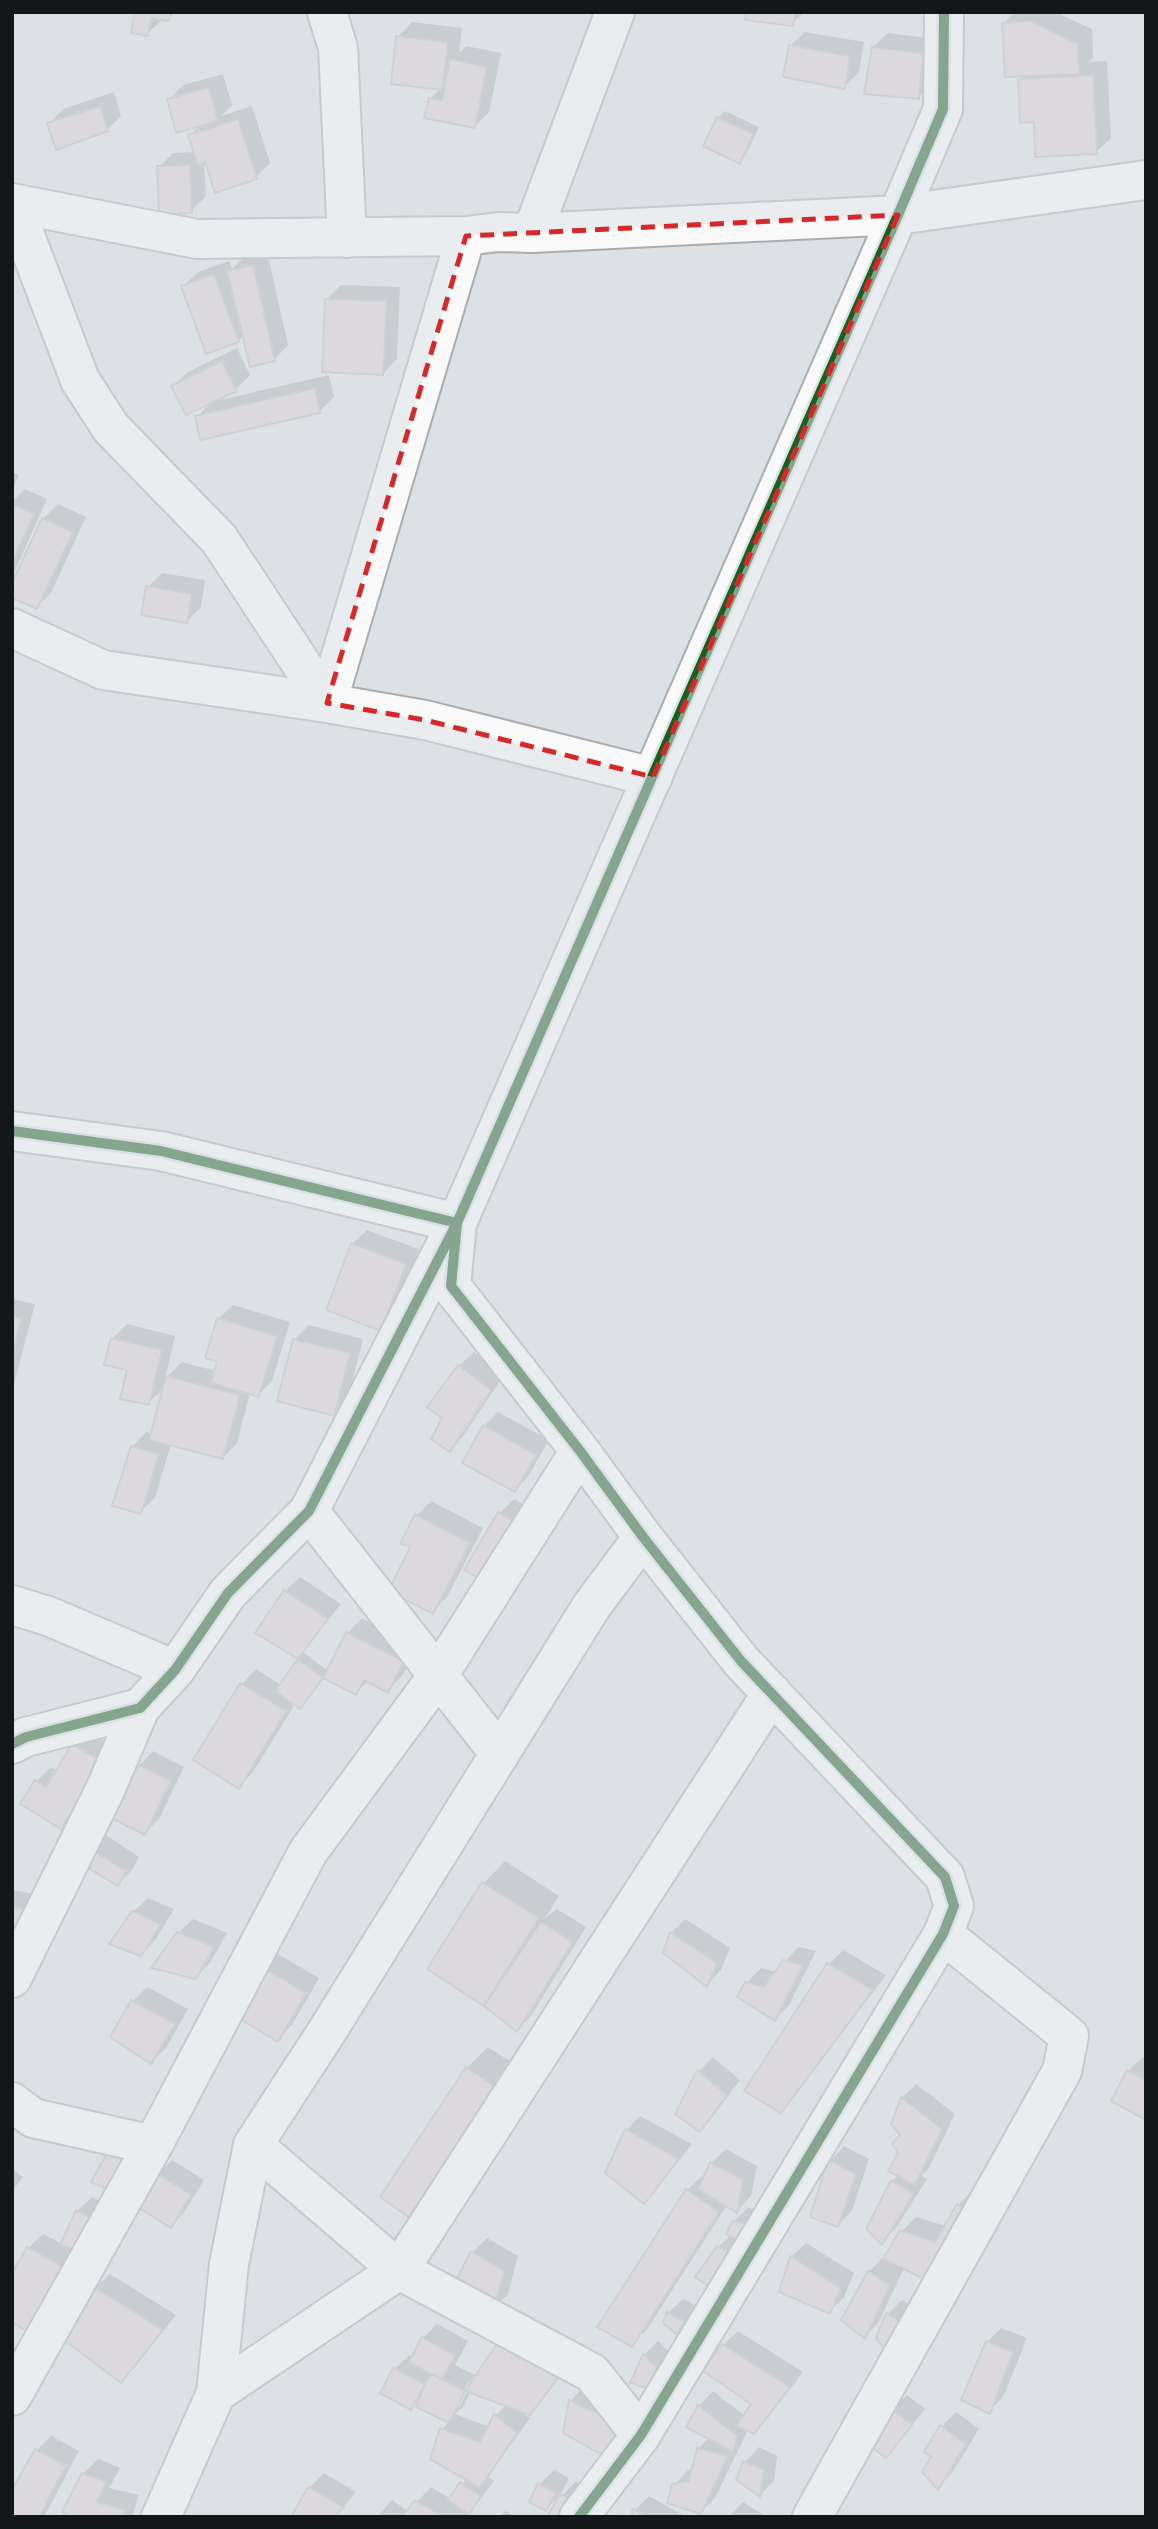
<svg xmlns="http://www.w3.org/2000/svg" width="1158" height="2529" viewBox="0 0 1158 2529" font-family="'Libre Baskerville',serif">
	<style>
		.shadow { fill: #0003; fill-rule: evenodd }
		.building { fill: #d9cfce; stroke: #bdbdbf; stroke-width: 2 }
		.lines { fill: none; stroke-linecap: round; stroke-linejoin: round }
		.minor-casing { stroke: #a9adb0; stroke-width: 42 }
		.minor { stroke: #fafafb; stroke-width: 38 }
		.cycleway-casing { stroke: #d9e1e9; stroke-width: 15 }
		.cycleway { stroke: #1b5e20; stroke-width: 10 }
		.marked { fill: none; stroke: #d62828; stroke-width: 5; stroke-dasharray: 14 9; stroke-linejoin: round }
	</style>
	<rect width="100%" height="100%" fill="#dce1e6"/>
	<path class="shadow" d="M 136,12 L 175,12 L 169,19 L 162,20 L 147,34 Z
		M 747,12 L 804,12 L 792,24 Z
		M 1015,12 L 1055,12 L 1092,29 L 1093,58 L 1088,62 L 1107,61 L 1111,138 L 1096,152 L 1036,120 L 1020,80 L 1025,75 L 1004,23 Z
		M 412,22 L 462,28 L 459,53 L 466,46 L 501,53 L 489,112 L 474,127 L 430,99 L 441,88 L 398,37 Z
		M 805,32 L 864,42 L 859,72 L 844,87 L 790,46 Z
		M 888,33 L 937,39 L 933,83 L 918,98 L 873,47 Z
		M 223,74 L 232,105 L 221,116 L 252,106 L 270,163 L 256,177 L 204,159 L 206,196 L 191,211 L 159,167 L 173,153 L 195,152 L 190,135 L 201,124 L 169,100 L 183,85 Z
		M 114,92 L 121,116 L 107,130 L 49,124 L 63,109 Z
		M 725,111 L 759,127 L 746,155 L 739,162 L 718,118 Z
		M 267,251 L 288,345 L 274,360 L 244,335 L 238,341 L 183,286 L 198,272 L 229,261 L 232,269 L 244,257 Z
		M 341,285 L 400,287 L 397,359 L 383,374 L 327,299 Z
		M 237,348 L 250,375 L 236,389 L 215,401 L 329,375 L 334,397 L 320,411 L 197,417 L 212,401 L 173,386 L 188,372 Z
		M 12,472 L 19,475 L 12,491 Z
		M 25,489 L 47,499 L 12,577 L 12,502 Z
		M 58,504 L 86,517 L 51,593 L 37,607 L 43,519 Z
		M 162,573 L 205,580 L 201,607 L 187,621 L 148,587 Z
		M 367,1230 L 419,1249 L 395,1315 L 381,1329 L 352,1244 Z
		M 12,1299 L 35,1304 L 12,1392 Z
		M 233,1305 L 290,1322 L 272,1381 L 258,1395 L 250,1393 L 237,1443 L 223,1458 L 171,1444 L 155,1498 L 140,1512 L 132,1447 L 146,1432 L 153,1434 L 165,1387 L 148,1403 L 112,1339 L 127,1324 L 175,1336 L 165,1379 L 182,1362 L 216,1371 L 219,1361 L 218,1319 Z
		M 309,1325 L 363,1339 L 348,1399 L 333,1414 L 294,1340 Z
		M 474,1352 L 504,1375 L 464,1435 L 450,1450 L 444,1417 L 459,1366 Z
		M 498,1412 L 549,1440 L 529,1475 L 515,1490 L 484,1426 Z
		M 514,1499 L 532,1509 L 467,1570 L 500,1513 Z
		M 431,1501 L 483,1528 L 447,1597 L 432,1612 L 414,1545 L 417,1515 Z
		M 300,1577 L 341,1604 L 303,1652 L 328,1671 L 348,1633 L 362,1618 L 417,1647 L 402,1676 L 388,1690 L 368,1681 L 356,1693 L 324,1676 L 306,1700 L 295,1704 L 253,1772 L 239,1786 L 195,1759 L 242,1684 L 256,1669 L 281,1685 L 301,1659 L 258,1633 L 285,1591 Z
		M 88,1731 L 115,1748 L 75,1813 L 60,1827 L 22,1803 L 37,1781 L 51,1767 L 58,1771 L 74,1745 Z
		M 153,1751 L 184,1767 L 159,1819 L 145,1833 L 139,1766 Z
		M 106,1835 L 139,1857 L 132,1870 L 118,1884 L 91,1849 Z
		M 505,1861 L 559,1896 L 545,1918 L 557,1909 L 586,1927 L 531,2016 L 517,2030 L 484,2004 L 429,1969 L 484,1883 Z
		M 12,1890 L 35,1894 L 31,1916 L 12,1930 Z
		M 148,1898 L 174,1909 L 156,1939 L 141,1954 L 133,1912 Z
		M 193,1919 L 227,1933 L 210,1963 L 195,1977 L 178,1933 Z
		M 685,1919 L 730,1948 L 721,1970 L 707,1985 L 671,1933 Z
		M 798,1947 L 816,1951 L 789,2005 L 775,2019 L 746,1983 L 761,1968 L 776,1972 Z
		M 843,1950 L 886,1975 L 795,2096 L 781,2110 L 829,1964 Z
		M 276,1953 L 319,1978 L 292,2025 L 278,2039 L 234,2014 Z
		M 147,1987 L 188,2009 L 166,2048 L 151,2062 L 112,2037 L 133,2001 Z
		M 488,2047 L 522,2069 L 437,2198 L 467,2068 Z
		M 713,2057 L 740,2080 L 714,2115 L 700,2129 L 677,2113 L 699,2071 Z
		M 1143,2057 L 1146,2059 L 1146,2118 L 1128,2071 Z
		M 916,2084 L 955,2114 L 929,2168 L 922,2176 L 927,2179 L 896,2228 L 882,2242 L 868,2228 L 892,2181 L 899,2174 L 902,2135 L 902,2098 Z
		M 640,2116 L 692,2144 L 658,2187 L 644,2201 L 626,2130 Z
		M 844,2146 L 869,2159 L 852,2211 L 837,2225 L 812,2216 L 830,2161 Z
		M 726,2149 L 757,2166 L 751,2196 L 737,2211 L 727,2205 L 646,2331 L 631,2345 L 687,2190 L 702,2176 L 705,2178 L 711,2163 Z
		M 172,2160 L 204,2180 L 185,2211 L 171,2226 L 158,2174 Z
		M 12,2169 L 23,2177 L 12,2191 Z
		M 972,2191 L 985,2202 L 904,2268 L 879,2322 L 865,2336 L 869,2272 L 883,2257 L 885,2259 L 901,2232 L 916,2217 L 946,2226 L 958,2205 Z
		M 92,2197 L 110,2207 L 51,2319 L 28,2248 L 43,2234 L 62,2244 L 77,2211 Z
		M 748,2208 L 762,2210 L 726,2273 L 718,2247 L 731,2235 L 733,2222 Z
		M 487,2238 L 518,2256 L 508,2294 L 494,2308 L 454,2287 L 473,2252 Z
		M 806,2243 L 854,2273 L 844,2297 L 830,2311 L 791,2257 Z
		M 110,2274 L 176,2315 L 135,2367 L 121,2381 L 95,2288 Z
		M 683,2299 L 697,2306 L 691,2319 L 677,2333 L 668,2313 Z
		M 902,2300 L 917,2310 L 903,2339 L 888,2314 Z
		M 437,2324 L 468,2341 L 455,2365 L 477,2376 L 576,2356 L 544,2398 L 530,2413 L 520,2410 L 530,2418 L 488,2477 L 494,2481 L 467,2517 L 377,2517 L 392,2500 L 408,2511 L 431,2487 L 451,2499 L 467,2478 L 442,2429 L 449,2422 L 421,2398 L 411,2408 L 383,2393 L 395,2369 L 409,2355 L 413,2357 L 423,2338 ZM 468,2382 L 471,2384 L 459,2407 L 455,2407 ZM 471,2391 L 507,2404 L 496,2415 L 490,2427 L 455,2414 L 463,2407 Z
		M 1001,2328 L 1027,2338 L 1003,2397 L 989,2412 L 987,2342 Z
		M 738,2331 L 803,2372 L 768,2418 L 754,2432 L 748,2430 L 715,2498 L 701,2512 L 674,2485 L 688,2470 L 693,2469 L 698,2449 L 709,2438 L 688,2426 L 699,2406 L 713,2391 L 745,2416 L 753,2403 L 723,2345 Z
		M 658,2341 L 669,2352 L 649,2387 L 632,2382 L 644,2355 Z
		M 584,2387 L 622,2441 L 570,2401 Z
		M 907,2395 L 925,2409 L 886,2456 L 892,2409 Z
		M 956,2412 L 979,2429 L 952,2473 L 938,2487 L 933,2457 L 942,2426 Z
		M 51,2436 L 79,2451 L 44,2517 L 12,2517 L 37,2450 Z
		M 759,2447 L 777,2456 L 774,2481 L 760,2495 L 738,2479 L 745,2462 Z
		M 98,2459 L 120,2468 L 109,2488 L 139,2495 L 132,2517 L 75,2517 L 83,2474 Z
		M 554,2470 L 569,2478 L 560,2495 L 546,2509 L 540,2484 Z
		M 324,2473 L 356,2492 L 335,2517 L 293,2517 L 309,2488 Z
		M 576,2481 L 589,2490 L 572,2517 L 562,2496 Z
		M 649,2496 L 686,2517 L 632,2517 L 635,2510 Z
		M 743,2502 L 767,2517 L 729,2517 Z
		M 505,2511 L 518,2517 L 499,2517 Z"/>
	<path class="building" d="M 134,12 L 171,12 L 169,21 L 151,18 L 148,36 L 131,33 Z
		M 746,12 L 795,12 L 793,26 L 745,20 Z
		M 1030,21 L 1078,44 L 1079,74 L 1005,77 L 1002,23 Z
		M 396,36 L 448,42 L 442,90 L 391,84 Z
		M 789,45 L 850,56 L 845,89 L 783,77 Z
		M 872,47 L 923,53 L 919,99 L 864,94 Z
		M 450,59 L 487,67 L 475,128 L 424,118 L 429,98 L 442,101 Z
		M 1093,75 L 1097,154 L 1035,157 L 1034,122 L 1020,123 L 1018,79 Z
		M 209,87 L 218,121 L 176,133 L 167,99 Z
		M 100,106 L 108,131 L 56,150 L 47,123 Z
		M 717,117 L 753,134 L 740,164 L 703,146 Z
		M 238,119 L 257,179 L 215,193 L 205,162 L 198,167 L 188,135 Z
		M 190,165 L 192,213 L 159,214 L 157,166 Z
		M 253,265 L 275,361 L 250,367 L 227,271 Z
		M 214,274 L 239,342 L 206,354 L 181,286 Z
		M 325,299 L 387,301 L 383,375 L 322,372 Z
		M 222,361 L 237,391 L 186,415 L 171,386 Z
		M 315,388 L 320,413 L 200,440 L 195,416 Z
		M 12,504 L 34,514 L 12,563 Z
		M 42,518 L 73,532 L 37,609 L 12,598 L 12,583 Z
		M 146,586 L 192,594 L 187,623 L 141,615 Z
		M 351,1243 L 406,1264 L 381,1331 L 326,1310 Z
		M 12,1316 L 21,1318 L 13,1357 L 12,1356 Z
		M 217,1318 L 277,1336 L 259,1397 L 211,1383 L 217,1362 L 205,1358 Z
		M 111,1338 L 162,1350 L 149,1405 L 120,1399 L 127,1370 L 104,1365 Z
		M 293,1339 L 350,1353 L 334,1416 L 277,1401 Z
		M 458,1365 L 491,1390 L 450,1452 L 431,1439 L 442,1418 L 427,1407 Z
		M 166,1376 L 240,1395 L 223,1459 L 149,1440 Z
		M 483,1425 L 536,1455 L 515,1492 L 462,1463 Z
		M 131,1446 L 159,1454 L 141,1514 L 112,1506 Z
		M 498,1512 L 519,1524 L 485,1582 L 464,1570 Z
		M 415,1514 L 470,1543 L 433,1614 L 388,1591 L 411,1546 L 400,1544 Z
		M 284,1590 L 328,1619 L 298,1659 L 255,1633 Z
		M 346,1632 L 404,1661 L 388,1693 L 364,1680 L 356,1695 L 323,1678 Z
		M 298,1659 L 323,1678 L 300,1709 L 275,1691 Z
		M 240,1683 L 286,1711 L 239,1789 L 193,1760 Z
		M 72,1744 L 102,1762 L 61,1829 L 20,1804 L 35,1780 L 46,1787 Z
		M 138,1764 L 171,1781 L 145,1835 L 111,1818 Z
		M 90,1849 L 126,1871 L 118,1886 L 85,1866 Z
		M 482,1882 L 539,1918 L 484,2006 L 427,1969 Z
		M 12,1906 L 22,1908 L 18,1932 L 12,1932 Z
		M 132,1911 L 161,1924 L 141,1956 L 109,1944 Z
		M 541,1922 L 573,1942 L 517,2032 L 484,2006 Z
		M 177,1932 L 214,1947 L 196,1979 L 151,1968 Z
		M 670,1932 L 717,1963 L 707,1987 L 663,1953 Z
		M 783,1960 L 803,1965 L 775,2021 L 737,1997 L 745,1982 L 764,1987 Z
		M 827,1963 L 873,1990 L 781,2113 L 744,2091 Z
		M 260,1966 L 306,1993 L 278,2042 L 232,2014 Z
		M 131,2000 L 175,2024 L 151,2064 L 110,2037 Z
		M 466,2067 L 502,2091 L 416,2222 L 380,2197 Z
		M 697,2070 L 727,2095 L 700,2132 L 675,2114 Z
		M 1127,2070 L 1146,2080 L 1146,2120 L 1111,2101 Z
		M 901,2097 L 942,2129 L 915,2185 L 888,2171 L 898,2153 L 892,2144 L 900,2135 L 891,2124 Z
		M 625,2129 L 679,2159 L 644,2204 L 605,2173 Z
		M 112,2144 L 134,2156 L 113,2192 L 91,2182 Z
		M 828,2160 L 856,2174 L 838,2227 L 810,2217 Z
		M 710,2162 L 743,2180 L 737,2213 L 698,2189 Z
		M 156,2173 L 191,2195 L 171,2228 L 136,2206 Z
		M 891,2180 L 914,2194 L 882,2245 L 866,2229 Z
		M 686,2189 L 719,2212 L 632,2347 L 597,2327 Z
		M 957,2204 L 972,2217 L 930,2282 L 883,2259 L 900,2230 L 935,2242 Z
		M 76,2210 L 97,2222 L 79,2252 L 60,2245 Z
		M 732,2221 L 749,2224 L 746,2245 L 726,2234 Z
		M 717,2246 L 735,2255 L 712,2289 L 695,2277 Z
		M 27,2247 L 71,2271 L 37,2336 L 12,2323 L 12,2273 Z
		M 471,2251 L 504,2271 L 494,2311 L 452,2288 Z
		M 790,2256 L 841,2288 L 830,2314 L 779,2292 Z
		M 868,2271 L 890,2285 L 865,2339 L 841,2320 Z
		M 94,2287 L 163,2330 L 121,2383 L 64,2340 Z
		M 667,2312 L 684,2321 L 677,2335 L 663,2323 Z
		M 886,2313 L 904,2325 L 889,2355 L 876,2338 Z
		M 422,2337 L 455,2356 L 442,2380 L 409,2362 Z
		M 501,2338 L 563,2371 L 530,2415 L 465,2391 Z
		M 986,2341 L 1013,2352 L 990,2414 L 961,2400 Z
		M 722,2344 L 790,2387 L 754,2434 L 736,2426 L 751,2404 L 703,2371 Z
		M 643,2354 L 656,2367 L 649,2389 L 630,2383 Z
		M 393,2368 L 425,2384 L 411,2410 L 380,2393 Z
		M 432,2374 L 465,2391 L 449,2423 L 416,2407 L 425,2384 Z
		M 569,2400 L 622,2425 L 608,2458 L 563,2433 Z
		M 698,2405 L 737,2436 L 733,2452 L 686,2427 Z
		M 891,2408 L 912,2425 L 886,2458 L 865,2442 Z
		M 494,2414 L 517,2433 L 480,2488 L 430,2459 L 440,2428 L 480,2442 Z
		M 940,2425 L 966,2444 L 938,2490 L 922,2472 L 931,2457 L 924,2452 Z
		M 697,2448 L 728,2456 L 701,2514 L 667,2503 L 672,2484 L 689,2481 Z
		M 35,2449 L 66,2466 L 39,2517 L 12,2517 L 12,2490 Z
		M 743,2461 L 764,2470 L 760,2497 L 736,2480 Z
		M 82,2473 L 107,2482 L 96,2502 L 126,2510 L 123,2517 L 71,2517 L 62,2512 Z
		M 460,2482 L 481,2496 L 469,2515 L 448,2500 Z
		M 538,2483 L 556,2493 L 546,2511 L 529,2502 Z
		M 308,2487 L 344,2507 L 335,2517 L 291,2517 Z
		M 560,2494 L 576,2505 L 569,2517 L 547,2517 Z
		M 415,2500 L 443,2517 L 402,2517 Z
		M 633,2509 L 647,2517 L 630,2517 Z"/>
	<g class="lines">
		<defs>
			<path id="minor" d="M 327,12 L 338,48 L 347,238
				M 12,203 L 197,239 L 466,236 L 498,232 L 532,233 L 898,215 L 1146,180
				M 13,204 L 80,380 L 111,428 L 219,539 L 327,703
				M 532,233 L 615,12
				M 12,628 L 103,670 L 327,703 L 425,720 L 653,777
				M 327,703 L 466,236
				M 12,1131 L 161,1151 L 457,1223 L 451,1286 L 580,1451 L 643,1537 L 741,1661 L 945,1877 L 954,1906 L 943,1934 L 641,2435 L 579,2517
				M 309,1511 L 500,1754
				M 12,1605 L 48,1616 L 175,1670
				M 12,1744 L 26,1737 L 140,1708 L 175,1670 L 228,1593 L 309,1511 L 457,1223 L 898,215 L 943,109 L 944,12
				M 12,1978 L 105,1790 L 140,1708
				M 12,2102 L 33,2118 L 153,2145
				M 253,2145 L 399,2270 L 592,2373 L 641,2435
				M 216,2393 L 399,2270 L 772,1693
				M 12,2396 L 153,2145 L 308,1852 L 437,1677 L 580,1451
				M 161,2517 L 216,2393 L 229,2264 L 253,2145 L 324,2036 L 591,1607 L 643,1537
				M 812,2517 L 1062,2071 L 1069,2036 L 943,1934"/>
		</defs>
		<use href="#minor" class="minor-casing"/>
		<use href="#minor" class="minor"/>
		<defs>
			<path id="cycleway" d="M 12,1131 L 161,1151 L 457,1223 L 451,1286 L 580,1451 L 643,1537 L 741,1661 L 945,1877 L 954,1906 L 943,1934 L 641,2435 L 579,2517
				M 12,1744 L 26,1737 L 140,1708 L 175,1670 L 228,1593 L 309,1511 L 457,1223 L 898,215 L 943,109 L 944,12"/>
		</defs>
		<use href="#cycleway" class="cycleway-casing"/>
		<use href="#cycleway" class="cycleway"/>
	</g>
	<path d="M0 0H1158V2529H0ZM 898,215 L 653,777 L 425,720 L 327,703 L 466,236 Z" fill="#dce1e6" fill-opacity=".55" fill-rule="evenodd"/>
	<path class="marked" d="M 898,215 L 653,777 L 425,720 L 327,703 L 466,236 Z"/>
	<rect width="1158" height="2529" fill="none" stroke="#14171a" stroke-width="28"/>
</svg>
